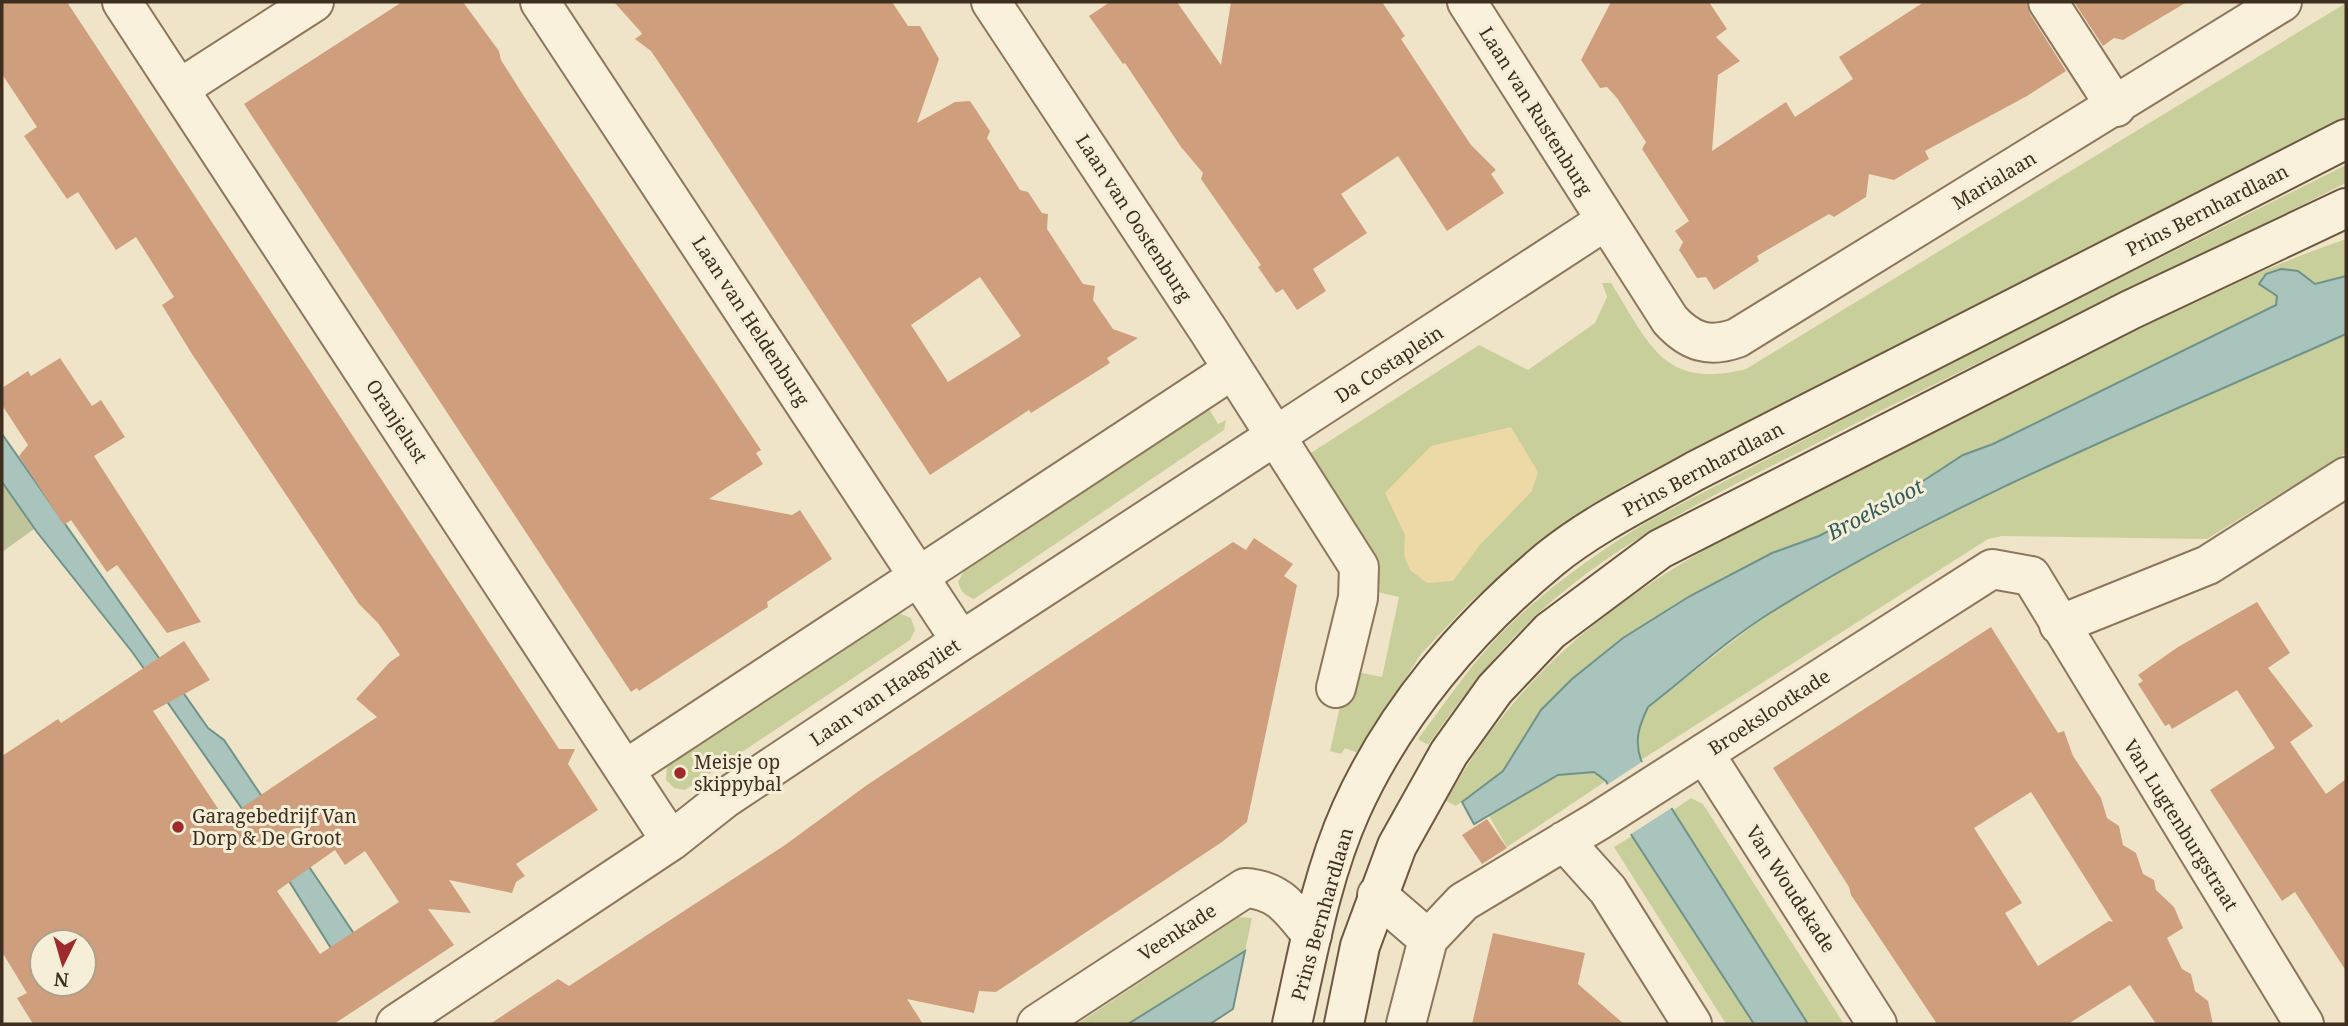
<svg xmlns="http://www.w3.org/2000/svg" width="2348" height="1026" viewBox="0 0 2348 1026" font-family="'Noto Serif',serif">
	<style>
		.green { fill: #c9cf9b }
		.sand { fill: #ecd9a5 }
		.cemetery { fill: #bfc49a }
		.water { fill: #a9c4bc; stroke: #6f938a; stroke-width: 2 }
		.pier { fill: #f0e4c8 }
		.building { fill: #cf9f7d; fill-rule: evenodd }
		.lines { fill: none; stroke-linecap: round; stroke-linejoin: round }
		.street-casing { stroke: #8d765c; stroke-width: 42 }
		.secondary-casing { stroke: #6f573f; stroke-width: 42 }
		.street { stroke: #faf1dc; stroke-width: 38 }
		.secondary { stroke: #faf1dc; stroke-width: 38 }
		.poi-dot { fill: #9e2a2b; stroke: #f7eed8; stroke-width: 2.5 }
		.labels { text-anchor: middle; dominant-baseline: central; stroke-width: 6; stroke-linejoin: round; paint-order: stroke }
		.street-label { font-size: 19px; fill: #3d2e20; stroke: #f7eed8 }
		.poi-label { font-size: 19px; fill: #3d2e20; stroke: #f7eed8; text-anchor: start }
		.water-label { font-size: 21px; font-style: italic; fill: #2f5d5a; stroke: #f7eed8 }
	</style>
	<rect width="100%" height="100%" fill="#f0e4c8"/>
	<path class="green" d="M 2346,3 L 2346,120 L 2127,234 L 2003,291 L 1624,485 L 1525,555 L 1470,602 L 1421,654 L 1358,753 L 1345,748 L 1341,754 L 1330,751 L 1340,706 L 1357,672 L 1382,677 L 1399,597 L 1373,591 L 1303,458 L 1479,345 L 1528,370 L 1595,323 L 1607,297 L 1602,283 L 1611,283 C 1650,344 1663,390 1746,369 Z
		M 2346,165 L 2346,183 C 2177,268 2005,348 1835,434 C 1740,483 1640,527 1557,597 C 1506,639 1466,691 1428,745 L 1418,739 C 1443,706 1466,671 1494,641 C 1540,592 1596,553 1652,519 L 2002,337 Z
		M 2346,239 L 2346,276 L 2277,296 L 2276,304 L 1993,444 L 1963,455 L 1917,485 L 1819,536 L 1772,553 L 1690,596 L 1623,638 L 1572,679 L 1541,710 L 1503,771 L 1456,806 L 1446,801 C 1536,639 1663,568 1822,487 C 1889,452 1957,417 2025,384 C 2131,333 2235,277 2346,239 Z
		M 2346,334 L 2346,453 L 2207,539 L 2002,536 L 1988,539 L 1641,760 C 1634,740 1639,726 1648,707 L 1768,614 L 1864,559 L 2000,488 Z
		M 1208,407 L 1218,424 L 1226,420 L 1224,430 L 974,599 C 964,595 961,592 958,582 L 966,567 Z
		M 901,614 L 911,618 L 915,630 L 910,640 L 685,790 L 674,788 L 666,780 L 667,767 L 674,759 L 893,616 Z
		M 1580,771 L 1594,772 L 1606,781 L 1507,847 L 1489,816 L 1558,775 Z
		M 1691,798 L 1703,804 L 1844,1024 L 1808,1024 L 1672,811 Z
		M 1632,836 L 1754,1024 L 1726,1024 L 1614,847 Z
		M 1239,917 L 1252,918 L 1245,951 L 1128,1024 L 1077,1024 Z"/>
	<path class="sand" d="M 1511,427 L 1538,472 L 1532,491 L 1480,545 L 1453,581 L 1427,583 L 1410,570 L 1404,555 L 1405,535 L 1385,493 L 1431,446 Z"/>
	<path class="cemetery" d="M 2,465 L 41,524 L 2,552 Z"/>
	<path class="water" d="M 2281,269 L 2298,271 L 2315,284 L 2346,276 L 2346,334 C 2152,421 1951,500 1770,613 C 1727,640 1688,676 1648,707 C 1639,726 1634,740 1641,760 L 1808,1024 L 1754,1024 L 1632,836 L 1606,781 L 1594,772 L 1558,775 L 1474,824 L 1462,802 L 1503,771 L 1541,710 L 1572,679 L 1623,638 L 1690,596 L 1772,553 L 1819,536 L 1917,485 L 1963,455 L 1993,444 L 2276,305 L 2277,296 L 2259,284 L 2266,274 Z
		M 2,434 L 208,728 L 224,740 L 373,962 L 349,977 L 259,833 L 133,653 L 37,532 L 2,482 Z
		M 1245,951 L 1233,1009 L 1210,1024 L 1128,1024 Z"/>
	<path class="pier" d="M 1645,760 L 1673,807 L 1628,836 L 1605,786 Z"/>
	<path class="building" d="M 2,2 L 67,2 L 559,749 L 575,749 L 568,764 L 598,810 L 516,864 L 525,876 L 516,882 L 512,893 L 449,880 L 471,913 L 428,909 L 454,945 L 334,1024 L 33,1024 L 17,998 L 27,993 L 2,952 L 2,756 L 58,719 L 61,723 L 184,641 L 210,680 L 153,711 L 225,819 L 377,717 L 356,699 L 390,662 L 400,655 L 378,623 L 359,604 L 192,354 L 162,305 L 174,297 L 136,237 L 116,250 L 78,192 L 67,199 L 24,136 L 37,127 L 2,74 ZM 335,850 L 345,865 L 365,851 L 399,902 L 320,954 L 277,891 ZM 42,942 L 84,942 L 84,984 L 42,984 Z
		M 402,2 L 463,2 L 499,51 L 501,60 L 525,98 L 761,450 L 756,453 L 763,464 L 709,499 L 792,515 L 800,510 L 832,559 L 767,602 L 768,607 L 639,691 L 637,688 L 631,692 L 244,104 Z
		M 614,2 L 892,2 L 908,26 L 920,26 L 939,59 L 917,123 L 955,102 L 970,101 L 990,131 L 987,138 L 1020,190 L 1028,192 L 1042,213 L 1048,214 L 1047,229 L 1083,284 L 1095,286 L 1093,300 L 1113,329 L 1138,338 L 1107,358 L 1110,363 L 1031,413 L 1029,410 L 930,475 L 682,97 L 651,51 L 635,39 L 642,34 L 640,31 ZM 980,277 L 1021,336 L 948,382 L 911,325 Z
		M 1110,2 L 1177,2 L 1221,65 L 1231,2 L 1382,2 L 1405,36 L 1401,39 L 1449,112 L 1471,145 L 1496,170 L 1491,174 L 1504,193 L 1447,231 L 1398,156 L 1341,194 L 1367,233 L 1313,269 L 1326,291 L 1297,310 L 1283,289 L 1276,293 L 1258,267 L 1261,265 L 1201,179 L 1203,173 L 1181,147 L 1125,63 L 1123,64 L 1089,16 Z
		M 1611,2 L 1709,2 L 1727,29 L 1716,37 L 1740,61 L 1718,75 L 1712,151 L 1786,102 L 1795,117 L 1853,79 L 1839,57 L 1924,2 L 2026,2 L 2030,14 L 2066,71 L 2027,96 L 1925,151 L 1929,159 L 1894,180 L 1869,174 L 1866,197 L 1834,217 L 1829,214 L 1757,256 L 1759,261 L 1714,290 L 1706,277 L 1697,278 L 1679,250 L 1683,242 L 1675,231 L 1689,221 L 1642,149 L 1646,142 L 1617,98 L 1607,87 L 1600,88 L 1581,60 Z
		M 2074,2 L 2187,2 L 2123,40 L 2114,38 L 2103,46 Z
		M 60,358 L 92,406 L 101,400 L 125,437 L 94,456 L 201,622 L 167,633 L 117,565 L 107,572 L 71,520 L 64,525 L 19,456 L 28,445 L 2,405 L 2,388 L 28,371 L 31,376 Z
		M 1254,538 L 1293,564 L 1284,576 L 1297,585 L 1247,822 L 1222,842 L 996,992 L 979,991 L 974,1013 L 907,999 L 923,1024 L 490,1024 L 558,979 L 569,986 L 785,845 L 867,785 L 1233,542 L 1246,550 Z
		M 2257,602 L 2290,653 L 2268,668 L 2313,726 L 2290,742 L 2326,794 L 2346,779 L 2346,971 L 2295,892 L 2282,901 L 2210,790 L 2275,748 L 2237,690 L 2172,729 L 2169,724 L 2165,726 L 2138,684 L 2143,681 L 2138,675 L 2178,647 Z
		M 1991,627 L 2058,733 L 2064,731 L 2073,756 L 2101,798 L 2107,818 L 2119,826 L 2123,845 L 2136,853 L 2143,874 L 2154,880 L 2156,890 L 2174,907 L 2183,928 L 2167,938 L 2182,969 L 2191,974 L 2195,991 L 2208,1001 L 2213,1024 L 2156,1024 L 2130,985 L 2068,1024 L 1937,1024 L 1851,895 L 1849,887 L 1773,768 ZM 2031,792 L 2113,922 L 2109,921 L 2038,966 L 2005,913 L 2022,903 L 1974,828 Z
		M 1487,819 L 1507,848 L 1482,864 L 1462,835 Z
		M 1493,933 L 1585,953 L 1578,984 L 1624,1024 L 1472,1024 Z"/>
	<g class="lines">
		<defs>
			<path id="street" d="M 122,2 L 671,841
				M 540,2 L 961,641
				M 991,2 L 1208,330 L 1359,567 L 1358,598 L 1336,688
				M 1467,2 L 1670,320 C 1690,342 1709,348 1737,338 L 2282,2
				M 2048,2 L 2116,107
				M 179,89 L 314,2
				M 2059,625 L 2208,565 L 2346,477
				M 1704,753 L 1877,1024
				M 626,769 L 1232,370
				M 1564,841 L 1608,890 L 1692,1024
				M 1377,895 L 1428,939
				M 396,1024 L 671,841 L 724,799 L 961,641 L 1605,221
				M 1037,1024 L 1245,888 C 1280,890 1291,910 1312,935
				M 1406,1024 L 1428,939 L 1463,902 L 1598,821 L 1992,569 L 2031,576 L 2304,1024"/>
			<path id="secondary" d="M 1292,1024 C 1308,953 1321,877 1351,810 C 1395,712 1468,627 1550,559 C 1593,524 1647,498 1695,471 L 2346,139
				M 1344,1024 L 1360,946 L 1397,846 L 1449,753 L 1495,689 L 1550,631 L 1660,549 L 2130,310 L 2346,208"/>
		</defs>
		<use href="#street" class="street-casing"/>
		<use href="#secondary" class="secondary-casing"/>
		<use href="#street" class="street"/>
		<use href="#secondary" class="secondary"/>
	</g>
	<g class="poi-dot">
		<circle cx="680" cy="773" r="7"/>
		<circle cx="178" cy="827" r="7"/>
	</g>
	<g class="labels">
		<g class="street-label">
			<text transform="translate(1536 111) rotate(58)">Laan van Rustenburg</text>
			<text transform="translate(1994 180) rotate(-31)">Marialaan</text>
			<text transform="translate(2207 210) rotate(-27)">Prins Bernhardlaan</text>
			<text transform="translate(1134 218) rotate(57)">Laan van Oostenburg</text>
			<text transform="translate(751 321) rotate(57)">Laan van Heldenburg</text>
			<text transform="translate(1389 364) rotate(-33)">Da Costaplein</text>
			<text transform="translate(397 421) rotate(57)">Oranjelust</text>
			<text transform="translate(1703 469) rotate(-28)">Prins Bernhardlaan</text>
			<text transform="translate(885 692) rotate(-34)">Laan van Haagvliet</text>
			<text transform="translate(1769 712) rotate(-33)">Broekslootkade</text>
			<text transform="translate(2181 825) rotate(58)">Van Lugtenburgstraat</text>
			<text transform="translate(1791 889) rotate(57)">Van Woudekade</text>
			<text transform="translate(1322 914) rotate(-74)">Prins Bernhardlaan</text>
			<text transform="translate(1177 932) rotate(-33)">Veenkade</text>
		</g>
		<g class="poi-label">
			<text x="694" y="762">Meisje op<tspan x="694" dy="22">skippybal</tspan></text>
			<text x="192" y="816">Garagebedrijf Van<tspan x="192" dy="22">Dorp &amp; De Groot</tspan></text>
		</g>
		<g class="water-label">
			<text transform="translate(1875 509) rotate(-28)">Broeksloot</text>
		</g>
	</g>
	<rect width="2348" height="1026" fill="none" stroke="#3d2e20" stroke-width="7"/>
	<g transform="translate(63 963) rotate(185)"><circle r="33" fill="#f7eed8" stroke="#ada18e" stroke-width="2"/>
	<path d="M0-5L12 26L0 18L-12 26Z" fill="#9e2a2b"/>
	<text y="-10" font-size="19" font-weight="bold" text-anchor="middle" fill="#3d2e20">N</text>
	</g>
</svg>
